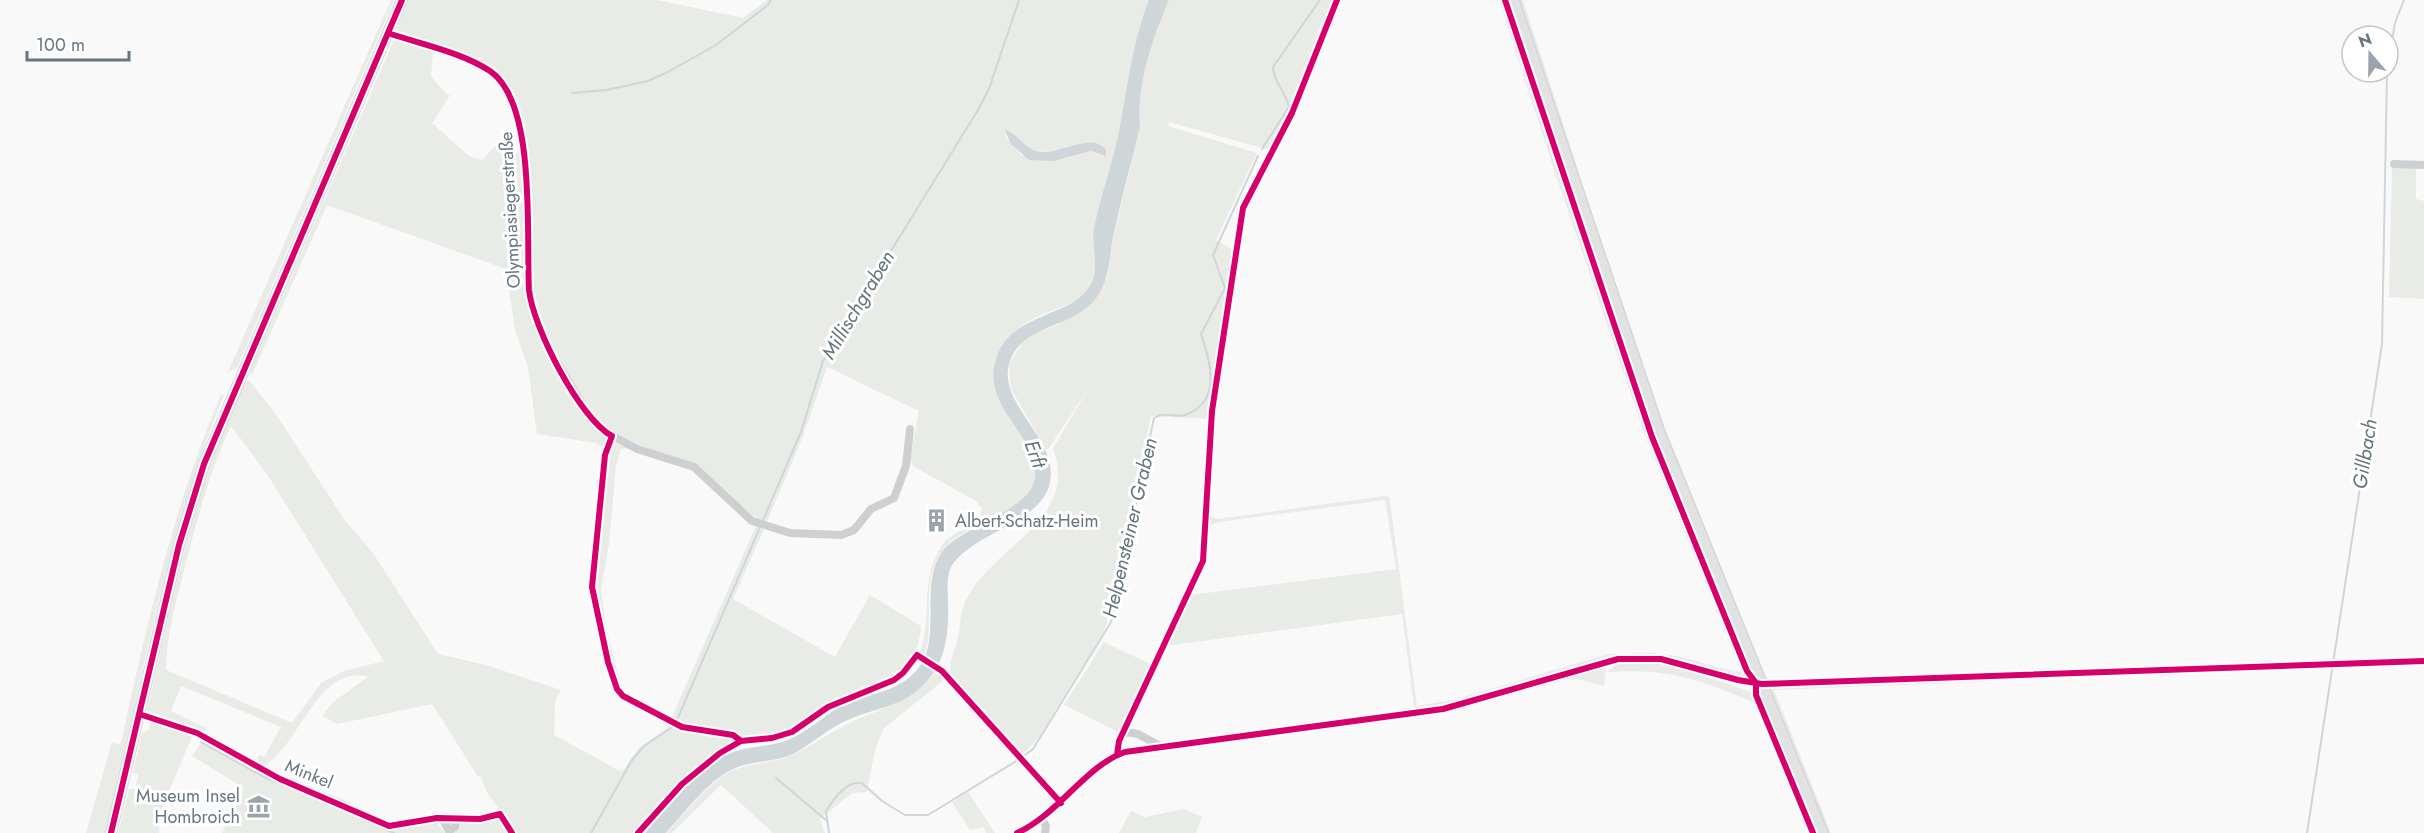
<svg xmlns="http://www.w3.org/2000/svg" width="2424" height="833" viewBox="0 0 2424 833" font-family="Jost,sans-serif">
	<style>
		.green { fill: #e8ebe6; fill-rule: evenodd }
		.water { fill: #ced6d9 }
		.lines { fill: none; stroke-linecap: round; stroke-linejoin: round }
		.stream { stroke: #ced6d9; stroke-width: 2 }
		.major-casing { stroke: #d5d6d7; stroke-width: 12 }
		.minor { stroke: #cecfd0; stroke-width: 8 }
		.major { stroke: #e1e2e2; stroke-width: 9 }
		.cycleway-casing { stroke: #fff; stroke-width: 10 }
		.cycleway { stroke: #d6006c; stroke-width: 6 }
		.labels { text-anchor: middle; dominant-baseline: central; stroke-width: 6; stroke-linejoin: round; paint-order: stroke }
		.street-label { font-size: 18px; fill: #657683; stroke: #fff }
		.poi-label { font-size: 18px; fill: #657683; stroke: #fff; text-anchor: start }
		.water-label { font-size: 20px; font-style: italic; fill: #60757c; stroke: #fff }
	</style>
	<rect width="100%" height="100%" fill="#f9f9f9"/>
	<path class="green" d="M 391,0 L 394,0 L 237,368 L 228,372 Z
		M 408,0 L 657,0 L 743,18 L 767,0 L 1149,0 C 1132,49 1126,101 1115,152 C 1109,176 1100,199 1096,223 C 1092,242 1100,263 1092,282 C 1083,304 1054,308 1035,318 C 1017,327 1004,342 995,360 L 1033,460 C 1034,468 1037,479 1032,487 C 1014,517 963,524 943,550 C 919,580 936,623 924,657 L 919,654 C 934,617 918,582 942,545 C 952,530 981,528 982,509 L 976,501 L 913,466 L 910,459 L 919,411 L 827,367 L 802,439 L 766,524 L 736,504 L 695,464 L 639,447 L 600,425 L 545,336 L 532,297 L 525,137 L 512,90 L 504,80 L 483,63 L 481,57 L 472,59 L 398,33 L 397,29 ZM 1010,132 C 1029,160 1055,152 1083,143 L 1105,156 L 1091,151 L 1063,159 L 1021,155 L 1005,135 Z
		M 1169,0 L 1335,0 L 1297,96 L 1269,150 L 1169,122 L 1168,126 L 1257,153 L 1216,240 L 1233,250 L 1210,419 L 1151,416 L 1106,626 C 1095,649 1081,669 1067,691 C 1052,713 1042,740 1020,756 L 953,681 C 946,669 953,655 957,642 C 963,620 957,612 972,590 C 1003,542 1078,517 1053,448 L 1089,388 L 1047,451 L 1011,389 L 1009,364 L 1023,342 L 1037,332 L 1058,325 L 1107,279 L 1113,239 L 1140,127 C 1136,86 1153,37 1169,0 Z
		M 1499,0 L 1503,0 L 1650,436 L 1746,674 C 1725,679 1698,664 1678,659 C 1656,654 1634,654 1611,657 L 1466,700 L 1419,709 L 1414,707 L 1402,614 L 1165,646 L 1190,595 L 1396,569 L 1385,500 L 1218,522 L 1206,527 L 1207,514 L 1217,519 L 1385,496 L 1389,497 L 1390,501 L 1417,706 L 1457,699 L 1608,654 L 1653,653 L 1677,656 L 1736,672 L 1741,671 L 1646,438 L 1555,173 Z
		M 1507,0 L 1510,0 L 1657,435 L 1750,664 L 1748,671 L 1653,436 Z
		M 1518,0 L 1523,0 L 1578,170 L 1572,166 Z
		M 395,38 L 466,62 L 433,53 L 431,76 L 446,94 L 450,95 L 432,123 L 469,156 L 482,160 L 496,145 L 508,154 L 513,150 L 522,155 L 526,271 L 531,321 L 606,438 L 606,445 L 603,448 L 596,443 L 537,434 L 528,367 L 515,330 L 506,269 L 327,205 L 252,375 L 250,371 Z
		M 2392,167 L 2416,168 L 2416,199 L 2424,201 L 2424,299 L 2389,297 Z
		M 249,380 L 277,416 L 344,519 L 373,553 L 438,654 L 486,665 L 561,690 L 555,702 L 554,735 L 622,772 L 639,748 L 671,725 L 682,731 L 730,738 L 732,744 C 693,764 661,798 634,833 L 454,833 L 460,822 L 493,818 L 498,808 L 486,791 L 481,777 L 477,775 L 432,704 L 337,724 L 322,716 L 332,703 L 368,677 C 316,663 299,751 261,767 L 257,758 L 260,755 L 264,757 L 281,727 L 181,686 L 171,711 L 207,729 L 202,732 L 149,713 L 147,710 C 164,640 178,568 199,499 C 211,459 227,421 244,383 ZM 231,426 L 267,474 L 384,661 L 344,671 L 321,683 L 292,723 L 166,670 C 166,636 176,603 184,570 C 197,521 209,472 231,426 Z
		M 221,394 L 224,395 C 166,536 141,686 105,833 L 86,833 L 112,742 L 120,745 L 123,734 C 148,618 175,503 221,394 Z
		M 615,443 L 628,448 L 621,449 L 616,466 L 609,544 L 601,590 L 607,632 L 623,692 L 617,683 L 594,594 L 606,459 Z
		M 756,526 L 764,529 L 733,599 L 835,657 L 870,595 L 921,626 C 916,687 872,682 828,705 C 809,716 795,732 773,736 C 753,739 698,731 679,724 L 671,719 Z
		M 1104,642 L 1152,665 L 1118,732 L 1064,705 Z
		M 1645,661 L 1670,664 L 1754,693 L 1812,833 L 1808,833 L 1755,703 C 1702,680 1668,668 1609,672 L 1616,663 Z
		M 1602,666 L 1606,670 L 1604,686 L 1578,679 L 1564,680 L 1447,713 L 1242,740 L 1441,712 Z
		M 936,670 L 1017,757 L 944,680 L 883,729 L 875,750 L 867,792 L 852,793 L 820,819 L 825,833 L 773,833 L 721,785 L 672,833 L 667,833 C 685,813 703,788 726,774 C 745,763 767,764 787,757 C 807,750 825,735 844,726 C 876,708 915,704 936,670 Z
		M 1991,677 L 1981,682 L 1774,690 L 1831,833 L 1826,833 L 1770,687 Z
		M 1758,694 L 1764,698 L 1819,833 L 1815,833 Z
		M 151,720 L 193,734 L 160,813 L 159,833 L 118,833 L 129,789 L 135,789 L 138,774 L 133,773 L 142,733 L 149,730 Z
		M 203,740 L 265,775 L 383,827 L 396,830 L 432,822 L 437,823 L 445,833 L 222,833 L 244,788 L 192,756 Z
		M 968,792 L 995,833 L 986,833 L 984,827 L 970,830 L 952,802 Z
		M 1184,809 L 1202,817 L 1196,833 L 1119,833 L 1131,811 L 1145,817 Z"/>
	<path class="water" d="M 1149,0 L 1169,0 C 1153,37 1136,86 1140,127 C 1131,164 1121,200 1113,237 C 1109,259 1110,279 1096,298 C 1074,329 1020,324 1009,364 C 998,405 1059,439 1050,482 C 1042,524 972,532 951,567 C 946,577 948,590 948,601 C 949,635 946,667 918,690 C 898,707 873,709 850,719 C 830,727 814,742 795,753 C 778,762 757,760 738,767 C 709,778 687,810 666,833 L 645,833 C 668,804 700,764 736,751 C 754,745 773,747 790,739 C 811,730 826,713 847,703 C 869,694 895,692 913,674 C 946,644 917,587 942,552 C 960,526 1034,510 1035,476 C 1037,434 984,409 995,363 C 1007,311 1073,319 1091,284 C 1100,267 1091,247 1094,229 C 1100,198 1111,168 1118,137 C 1127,91 1132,43 1149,0 Z
		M 1005,130 C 1020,134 1025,153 1045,152 C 1064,152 1093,132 1106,150 L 1106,156 L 1091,151 L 1054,161 L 1029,160 L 1011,144 Z"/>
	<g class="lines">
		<path class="stream" d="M 2388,63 L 2395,23 L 2404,0
			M 572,93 L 606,90 L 648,81 L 666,73 L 716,45 L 768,5 L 771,0
			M 1262,149 L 1289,107 C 1286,93 1273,81 1273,67 L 1320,0
			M 677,720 L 801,432 L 823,361 L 978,110 L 989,89 L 1019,0
			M 201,742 L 264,777 L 342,809
			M 1025,755 L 1033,749 L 1111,622 L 1154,418 C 1165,411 1174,418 1185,415 C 1223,401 1210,362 1201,334 L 1225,288 L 1213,255 L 1258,156
			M 776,778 L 827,821
			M 349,813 L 394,833
			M 591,833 L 632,760 L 644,746 L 674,726
			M 829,833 L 826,811 C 834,799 845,781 862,783 L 882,801 L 905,815 L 928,815 L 1018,760
			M 2307,833 L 2382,344 L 2387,72"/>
		<defs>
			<path id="major" d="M 1514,0 L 1659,430 L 1823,833
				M 111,833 L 179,545 L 204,464 L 402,0"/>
		</defs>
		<use href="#major" class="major-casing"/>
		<path class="minor" d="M 388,33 C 420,44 461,52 490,71 C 537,103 526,236 529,290 L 533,311 L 547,346 L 594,423 L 605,432 L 637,449 L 694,467 L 752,521 L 790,533 L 841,535 L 854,530 L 871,509 L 894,498 L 906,466 L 910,429
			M 2394,164 L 2424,165
			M 612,436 L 605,455 L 592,587 L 608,662 L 617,689 L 623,696 L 678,725
			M 139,714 L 197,733 L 280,779 L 342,804 L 383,824 L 396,826 L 432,819 L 475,820
			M 1117,755 L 1119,741 L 1126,732 L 1138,734 L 1160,746
			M 442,818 L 449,831 L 455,827 L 455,819
			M 1042,819 L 1046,826 L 1045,833
			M 1017,833 C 1060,813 1088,760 1133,751 L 1443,709 L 1618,659 L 1661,659 L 1738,680 L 1762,684"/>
		<use href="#major" class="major"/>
		<defs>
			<path id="cycleway" d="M 1505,0 L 1652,437 L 1747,671 L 1756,683 L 1756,695 L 1813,833
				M 388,33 C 420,44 461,52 490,71 C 537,103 526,236 529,290 C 533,327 579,418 612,436 L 605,455 L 592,587 L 608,662 L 617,689 L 623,696 L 682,727 L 733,735 L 741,741
				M 139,714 L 197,733 L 280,779 L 389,826 L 437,818 L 480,819 L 500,814 L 512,833
				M 1117,755 L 1119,741 L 1203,561 L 1212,411 L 1243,208 L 1292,113 L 1337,0
				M 111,833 L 179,545 L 204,464 L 402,0
				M 638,833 L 682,784 L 720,753 L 741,741 L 772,738 L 792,732 L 828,707 L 894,680 L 903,673 L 917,655 L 942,671 L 1061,803
				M 1017,833 C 1059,814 1085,766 1125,752 L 1443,709 L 1618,659 L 1661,659 L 1738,680 L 1762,684 L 2424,661"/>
		</defs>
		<use href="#cycleway" class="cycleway-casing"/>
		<use href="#cycleway" class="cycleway"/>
	</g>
	<defs>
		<symbol id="building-bare" viewBox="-9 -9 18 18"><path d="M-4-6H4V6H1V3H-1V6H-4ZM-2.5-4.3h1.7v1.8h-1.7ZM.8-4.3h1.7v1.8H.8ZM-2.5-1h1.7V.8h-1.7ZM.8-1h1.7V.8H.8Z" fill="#99a4ac" stroke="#fff" stroke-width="2.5" paint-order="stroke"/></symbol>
		<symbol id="museum-bare" viewBox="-9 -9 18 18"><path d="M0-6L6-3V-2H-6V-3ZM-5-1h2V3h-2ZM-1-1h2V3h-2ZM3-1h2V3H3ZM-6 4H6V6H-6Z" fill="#99a4ac" stroke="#fff" stroke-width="2.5" paint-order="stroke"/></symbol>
	</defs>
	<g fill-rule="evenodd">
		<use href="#building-bare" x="920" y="504" width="33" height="33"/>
		<use href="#museum-bare" x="242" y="790" width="33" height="33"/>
	</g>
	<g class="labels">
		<g class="street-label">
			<text transform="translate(510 210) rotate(-93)">Olympiasiegerstraße</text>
			<text transform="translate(309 774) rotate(22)">Minkel</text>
		</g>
		<g class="poi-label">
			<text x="955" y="521">Albert-Schatz-Heim</text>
			<text x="240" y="796" text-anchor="end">Museum Insel<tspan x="240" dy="21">Hombroich</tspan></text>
		</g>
		<g class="water-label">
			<text transform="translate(858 305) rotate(-59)">Millischgraben</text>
			<text transform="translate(1035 454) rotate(70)">Erft</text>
			<text transform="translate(2365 454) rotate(-81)">Gillbach</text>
			<text transform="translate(1130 528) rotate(-77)">Helpensteiner Graben</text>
		</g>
	</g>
	<g transform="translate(2370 54) rotate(340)"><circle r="28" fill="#ffffff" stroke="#c1c8cd" stroke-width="1.5"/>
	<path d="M0-4.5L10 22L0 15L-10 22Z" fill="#99a4ac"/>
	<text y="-9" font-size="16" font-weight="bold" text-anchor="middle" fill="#657683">N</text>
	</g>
	<path d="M27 51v9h102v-9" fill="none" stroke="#657683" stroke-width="3"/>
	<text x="36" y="51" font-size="18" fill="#657683" stroke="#ffffff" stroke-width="4.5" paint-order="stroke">100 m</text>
</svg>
